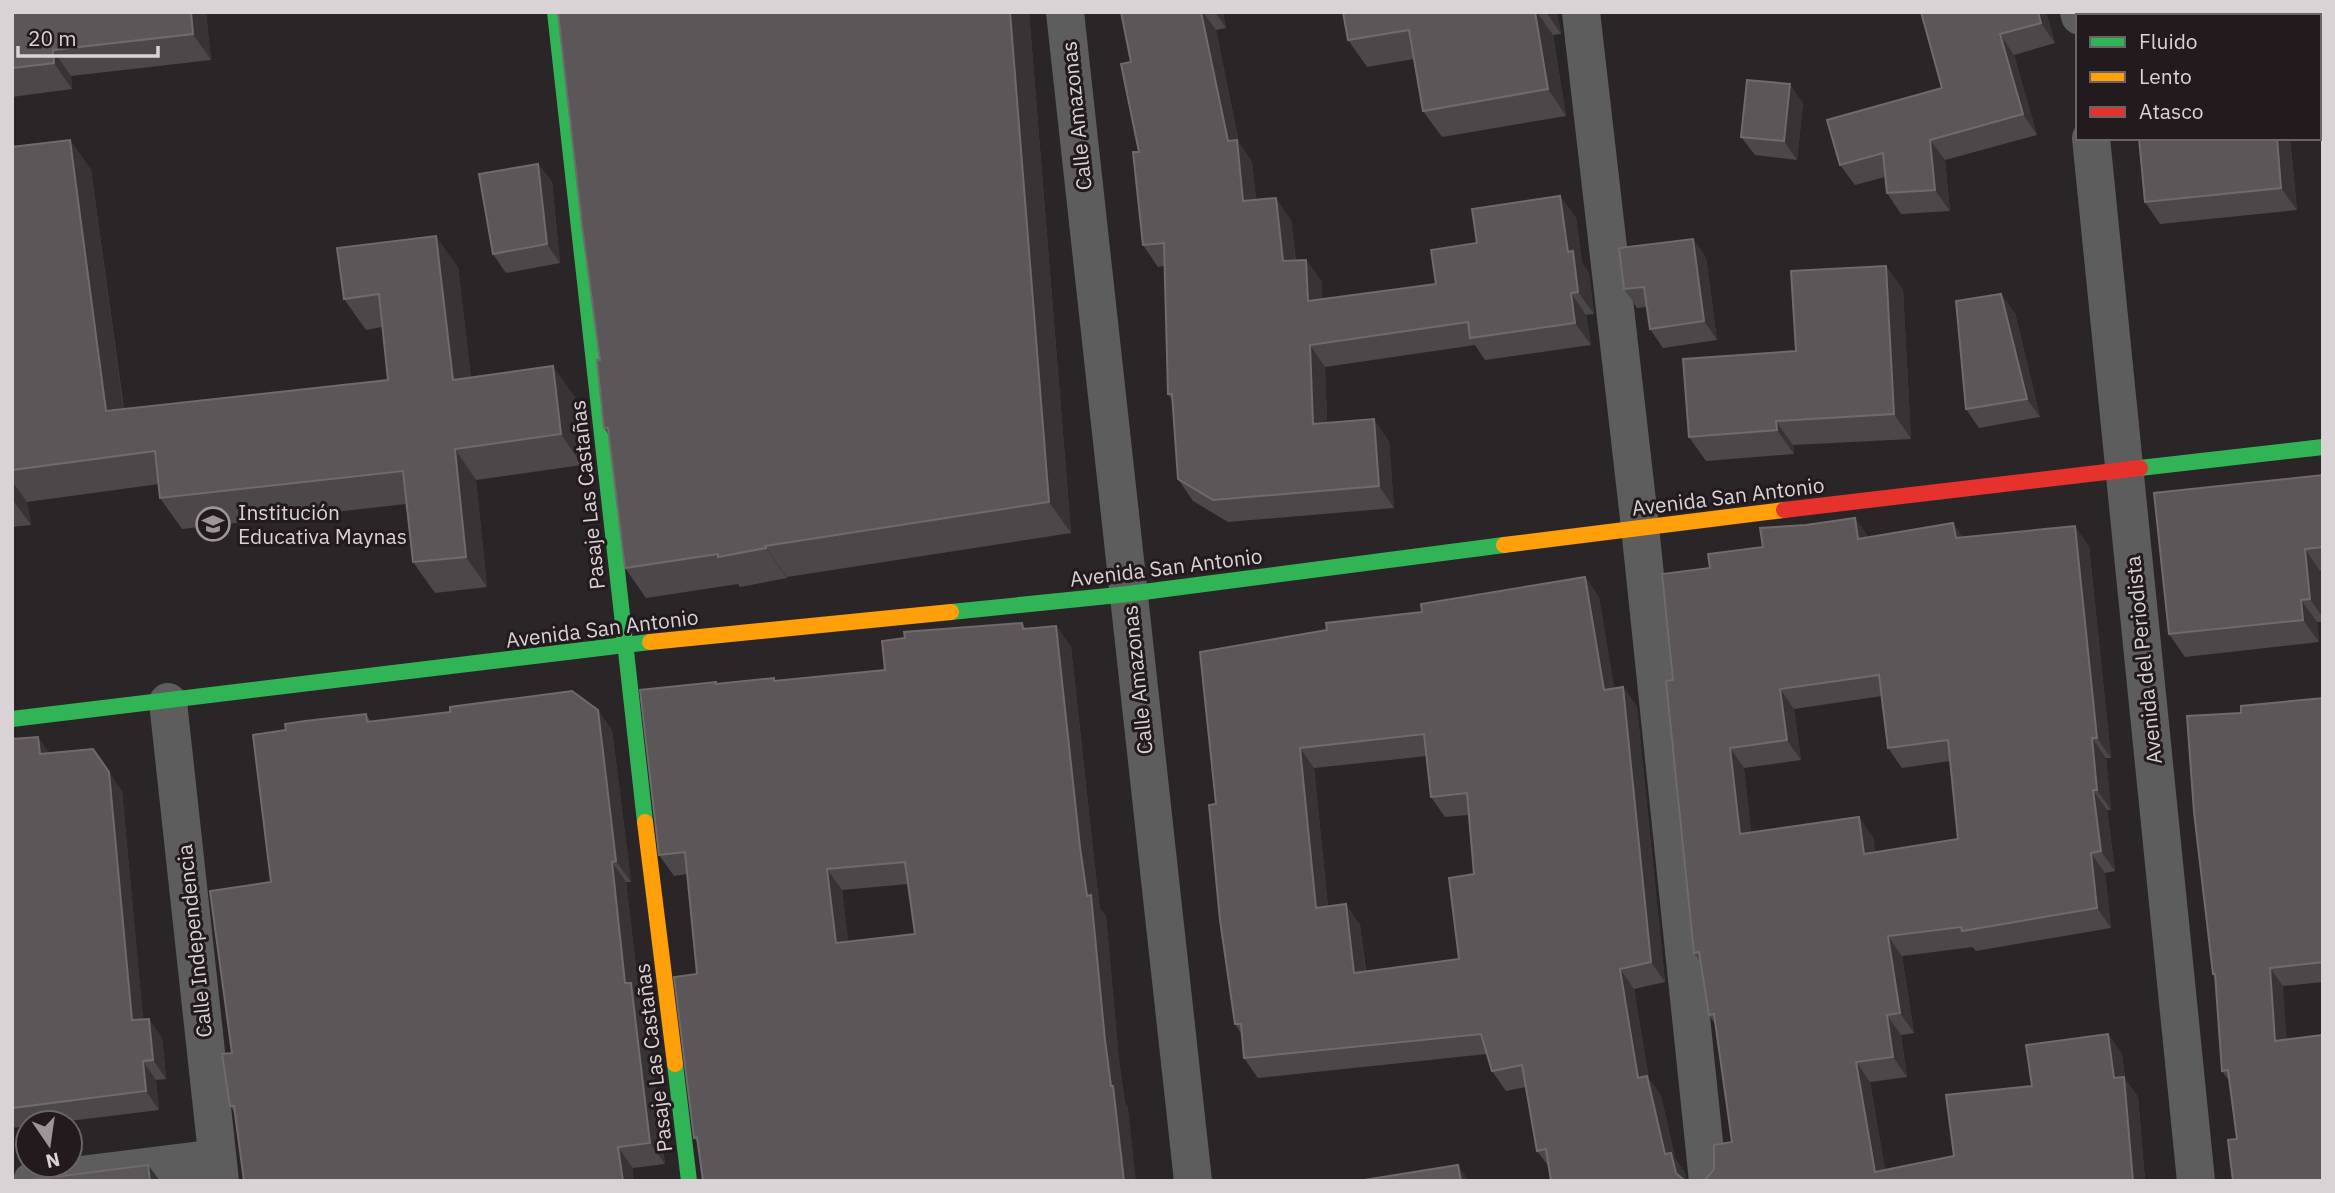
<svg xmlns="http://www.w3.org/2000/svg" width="2335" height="1193" viewBox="0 0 2335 1193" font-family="'IBM Plex Sans',sans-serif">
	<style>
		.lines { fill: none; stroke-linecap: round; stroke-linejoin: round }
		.street { stroke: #5d5d5d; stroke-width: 38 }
		.fast { stroke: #30b455; stroke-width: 16 }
		.slow { stroke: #ff9f0a; stroke-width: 16 }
		.jam { stroke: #e5322d; stroke-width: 16 }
		.wall { fill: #4c4849; fill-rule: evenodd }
		.shaded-wall { fill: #383435 }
		.building { fill: #5b5658; stroke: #6f6a6b; stroke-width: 2; fill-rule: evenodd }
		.labels { text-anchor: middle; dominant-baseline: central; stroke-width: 6; stroke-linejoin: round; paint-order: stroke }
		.street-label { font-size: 21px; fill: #d9d3d5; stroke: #221a1d }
		.poi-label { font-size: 21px; fill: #d9d3d5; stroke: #221a1d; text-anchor: start }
	</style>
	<rect width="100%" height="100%" fill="#2a2627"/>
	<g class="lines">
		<path class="street" d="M 1065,12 L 1193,1181
			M 1581,12 L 1640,527 L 1708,1181
			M 2079,12 L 2080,16
			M 2091,138 L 2196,1181
			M 168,702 L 220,1181
			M 32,1181 L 217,1158"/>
		<path class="fast" d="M 555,12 L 645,822
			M 2140,468 L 2323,447
			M 951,612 L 1128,594 L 1504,545
			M 12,719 L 650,642
			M 675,1064 L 689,1181"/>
		<path class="slow" d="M 1504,545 L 1784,510
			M 650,642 L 951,612
			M 645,822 L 675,1064"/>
		<path class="jam" d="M 1784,510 L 2140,468"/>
	</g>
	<path class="wall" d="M 12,12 L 206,12 L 211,60 L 71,76 L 72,89 L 12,97 Z
		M 558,12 L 1029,12 L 1071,533 L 787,577 L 787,578 L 740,587 L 738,584 L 646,598 L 625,568 L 608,434 L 604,428 L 600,360 Z
		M 1121,12 L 1223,12 L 1226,28 L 1216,30 L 1239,143 L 1252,162 L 1256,200 L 1291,220 L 1296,261 L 1306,260 L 1322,282 L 1322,299 L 1436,284 L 1477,243 L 1560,196 L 1576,218 L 1582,263 L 1589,273 L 1594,314 L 1586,315 L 1591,345 L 1485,360 L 1475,345 L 1325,367 L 1327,423 L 1389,441 L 1394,508 L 1228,522 L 1193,501 L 1178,479 L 1172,400 L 1168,394 L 1164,266 L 1158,267 L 1143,245 L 1139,152 L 1131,62 Z
		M 1343,12 L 1557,12 L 1561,34 L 1553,35 L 1566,116 L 1442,137 L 1423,111 L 1414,59 L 1367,67 L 1348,40 Z
		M 1921,12 L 2046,12 L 2055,43 L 2014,55 L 2037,135 L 1945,160 L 1950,211 L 1901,214 L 1887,193 L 1885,177 L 1855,185 L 1840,165 L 1942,88 Z
		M 1803,103 L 1797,160 L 1755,155 L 1741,137 Z
		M 2139,138 L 2290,138 L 2297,210 L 2160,224 L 2145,202 Z
		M 70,140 L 91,170 L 124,409 L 388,380 L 382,327 L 366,330 L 344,299 L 458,267 L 471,378 L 575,397 L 582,465 L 476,480 L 487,587 L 435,593 L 413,562 L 406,504 L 182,529 L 160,498 L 159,484 L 27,502 L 31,525 L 12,527 L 12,147 Z
		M 538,164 L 552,182 L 560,263 L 506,273 L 493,254 Z
		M 1693,239 L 1706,258 L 1717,340 L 1663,348 L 1650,329 L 1647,307 L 1637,308 L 1624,289 Z
		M 1886,266 L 1903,290 L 1911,439 L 1793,445 L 1794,454 L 1706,461 L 1689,437 L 1796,351 Z
		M 2015,313 L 2040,417 L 1979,428 L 1966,409 Z
		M 2323,475 L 2323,571 L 2320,571 L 2323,595 L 2323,622 L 2317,622 L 2319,642 L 2185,657 L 2169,634 Z
		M 1855,518 L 1869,538 L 1953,523 L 1963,538 L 2089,546 L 2111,758 L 2106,758 L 2111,810 L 2107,810 L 2115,871 L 2105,873 L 2111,928 L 1976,951 L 1973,947 L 1902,956 L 1914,1033 L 1901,1035 L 1907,1077 L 1870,1082 L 1885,1170 L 1954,1156 L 2032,1086 L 2108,1034 L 2122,1054 L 2125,1079 L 2138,1097 L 2145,1181 L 1706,1179 L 1714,1169 L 1732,1142 L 1715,1024 L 1709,1015 L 1700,962 L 1694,953 L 1673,680 L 1710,568 L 1763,547 L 1806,525 ZM 1882,696 L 1888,748 L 1902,768 L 1950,761 L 1958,839 L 1875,852 L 1873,837 L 1751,833 L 1744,768 L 1801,760 L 1794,709 Z
		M 1585,577 L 1599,597 L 1614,688 L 1623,687 L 1637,707 L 1665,982 L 1634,989 L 1649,1079 L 1661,1096 L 1675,1158 L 1685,1173 L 1687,1181 L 1551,1181 L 1549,1167 L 1537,1151 L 1526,1087 L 1506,1091 L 1492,1071 L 1487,1054 L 1258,1078 L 1244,1058 L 1242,1035 L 1235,1024 L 1216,804 L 1327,630 L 1422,612 ZM 1427,756 L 1431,797 L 1445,817 L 1468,815 L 1474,874 L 1459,959 L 1366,971 L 1360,925 L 1328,907 L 1314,768 Z
		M 1022,623 L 1026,629 L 1056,626 L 1071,647 L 1095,868 L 1100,909 L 1106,916 L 1119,1061 L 1125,1103 L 1128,1107 L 698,1143 L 694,1138 L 697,974 L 687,874 L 674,876 L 659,855 L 774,678 L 776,681 L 885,670 ZM 908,884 L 915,934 L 848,942 L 842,890 Z
		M 2323,698 L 2323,982 L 2283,986 L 2237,1139 L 2230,1082 L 2222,1071 L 2215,977 L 2213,974 L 2241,713 Z
		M 366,714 L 371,722 L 612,730 L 631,882 L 626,882 L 639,993 L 645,1003 L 665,1164 L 633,1168 L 235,1113 L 230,1106 L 232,1053 L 271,882 L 286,730 Z
		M 12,739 L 49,753 L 122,791 L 143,1019 L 162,1037 L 166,1079 L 156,1080 L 159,1110 L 53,1123 L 28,1123 L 28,1126 L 12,1128 Z"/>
	<path class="shaded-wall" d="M 191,12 L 206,12 L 211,60 L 193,34 Z
		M 1010,12 L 1029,12 L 1071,533 L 1049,502 Z
		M 1201,12 L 1203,12 L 1216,30 L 1239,143 L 1252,162 L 1259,223 L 1243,201 L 1228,141 Z
		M 1215,12 L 1223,12 L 1226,28 Z
		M 1535,12 L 1537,12 L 1553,35 L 1566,116 L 1548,89 Z
		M 1546,12 L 1557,12 L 1561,34 Z
		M 2038,12 L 2046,12 L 2055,43 L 2041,23 Z
		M 2176,12 L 2181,12 L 2183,16 L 2176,16 Z
		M 2000,34 L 2014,55 L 2037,135 L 2023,114 Z
		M 53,50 L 71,76 L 72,89 L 54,63 Z
		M 1790,84 L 1803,103 L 1797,160 L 1784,141 Z
		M 2277,138 L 2290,138 L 2297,210 L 2281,188 Z
		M 70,140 L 91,170 L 128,442 L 106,411 Z
		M 1930,140 L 1945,160 L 1950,211 L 1935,190 Z
		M 538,164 L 552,182 L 560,263 L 547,244 Z
		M 1560,196 L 1576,218 L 1582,263 L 1589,273 L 1594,314 L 1578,292 L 1568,252 Z
		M 1276,198 L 1291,220 L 1298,283 L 1283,261 Z
		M 436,236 L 458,267 L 475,411 L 453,380 Z
		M 1693,239 L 1706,258 L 1717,340 L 1704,321 Z
		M 1306,260 L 1322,282 L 1323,323 L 1308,301 Z
		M 1886,266 L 1903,290 L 1911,439 L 1894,414 Z
		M 1571,293 L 1586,315 L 1591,345 L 1575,323 Z
		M 2001,294 L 2015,313 L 2040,417 L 2027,399 Z
		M 1310,345 L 1325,367 L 1328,446 L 1313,424 Z
		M 553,366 L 575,397 L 582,465 L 561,434 Z
		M 1374,419 L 1389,441 L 1394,508 L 1379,486 Z
		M 1776,421 L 1793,445 L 1794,454 L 1777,430 Z
		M 455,449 L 476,480 L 487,587 L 466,557 Z
		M 12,481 L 27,502 L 31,525 L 12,499 Z
		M 1855,518 L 1869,538 L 1858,539 Z
		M 1953,523 L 1968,544 L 1956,538 Z
		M 2075,526 L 2089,546 L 2111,758 L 2097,738 Z
		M 765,546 L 787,577 L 787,578 L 766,548 Z
		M 2305,549 L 2320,571 L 2323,595 L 2323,618 L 2310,599 Z
		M 1585,577 L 1599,597 L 1618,710 L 1604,690 Z
		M 2301,600 L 2317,622 L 2319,642 L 2303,620 Z
		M 1056,626 L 1071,647 L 1095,868 L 1100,909 L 1106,916 L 1119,1061 L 1125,1103 L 1128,1107 L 1136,1181 L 1124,1181 L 1105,1040 L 1080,847 Z
		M 1623,687 L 1637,707 L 1665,982 L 1651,962 Z
		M 1780,689 L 1794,709 L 1801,760 L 1787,740 Z
		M 598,710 L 612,730 L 631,882 L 616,861 Z
		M 38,737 L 51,755 L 40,754 Z
		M 2092,738 L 2106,758 L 2111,810 L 2097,790 Z
		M 1300,748 L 1314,768 L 1330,928 L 1316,908 Z
		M 1730,748 L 1744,768 L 1754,855 L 1740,834 Z
		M 93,749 L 122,791 L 145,1039 L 132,1020 Z
		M 2093,790 L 2107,810 L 2115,871 L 2101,851 Z
		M 1859,817 L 1873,837 L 1878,874 L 1864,854 Z
		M 2091,853 L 2105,873 L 2111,928 L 2097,908 Z
		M 612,862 L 626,882 L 639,993 L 645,1003 L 665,1164 L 650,1143 L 625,983 Z
		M 827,869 L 842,890 L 851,964 L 836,943 Z
		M 1346,904 L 1360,925 L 1368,993 L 1354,973 Z
		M 1888,936 L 1902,956 L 1914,1033 L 1900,1013 Z
		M 2270,968 L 2283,986 L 2288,1059 L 2275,1041 Z
		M 1620,969 L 1634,989 L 1649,1079 L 1661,1096 L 1675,1158 L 1685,1173 L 1687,1181 L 1681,1181 L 1665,1154 L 1638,1078 Z
		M 1887,1015 L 1901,1035 L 1907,1077 L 1893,1057 Z
		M 149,1019 L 162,1037 L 166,1079 L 153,1060 Z
		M 2108,1034 L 2122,1054 L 2125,1079 L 2138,1097 L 2145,1181 L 2133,1181 L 2114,1078 Z
		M 143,1061 L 156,1080 L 159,1110 L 146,1091 Z
		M 1856,1062 L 1870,1082 L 1887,1181 L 1875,1172 Z
		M 618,1147 L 633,1168 L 634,1181 L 623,1181 Z
		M 148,1165 L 160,1181 L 150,1181 Z
		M 1458,1165 L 1469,1181 L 1461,1181 Z"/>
	<path class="building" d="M 12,12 L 191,12 L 193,34 L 53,50 L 54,63 L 12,68 Z
		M 558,12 L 1010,12 L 1049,502 L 765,546 L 766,548 L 718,557 L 718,554 L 625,568 L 608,428 L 604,428 L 597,360 L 600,360 L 582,225 Z
		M 1121,12 L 1201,12 L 1228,141 L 1237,140 L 1243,201 L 1276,198 L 1283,261 L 1306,260 L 1308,301 L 1436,284 L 1431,250 L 1477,243 L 1472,209 L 1560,196 L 1568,252 L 1573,251 L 1578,292 L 1571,293 L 1575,323 L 1470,338 L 1468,322 L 1310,345 L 1313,424 L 1374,419 L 1379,486 L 1213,500 L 1178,479 L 1172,394 L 1168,394 L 1164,243 L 1143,245 L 1133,152 L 1139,152 L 1121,64 L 1131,62 Z
		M 1343,12 L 1535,12 L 1548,89 L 1423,111 L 1409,30 L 1348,40 Z
		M 1921,12 L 2038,12 L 2041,23 L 2000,34 L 2023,114 L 1930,140 L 1935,190 L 1887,193 L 1883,153 L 1840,165 L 1827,120 L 1942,88 Z
		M 2126,12 L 2176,12 L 2176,16 L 2126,16 Z
		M 1747,80 L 1790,84 L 1784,141 L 1741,137 Z
		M 2139,138 L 2277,138 L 2281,188 L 2145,202 Z
		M 70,140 L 106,411 L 388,380 L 379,294 L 344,299 L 337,248 L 436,236 L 453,380 L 553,366 L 561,434 L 455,449 L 466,557 L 413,562 L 403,471 L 160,498 L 155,451 L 12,470 L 12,147 Z
		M 538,164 L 547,244 L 493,254 L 479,174 Z
		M 1693,239 L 1704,321 L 1650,329 L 1644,287 L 1624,289 L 1619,248 Z
		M 1886,266 L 1894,414 L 1776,421 L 1777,430 L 1689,437 L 1683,359 L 1796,351 L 1791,271 Z
		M 2001,294 L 2027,399 L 1966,409 L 1956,301 Z
		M 2323,475 L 2323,547 L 2305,549 L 2310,599 L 2301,600 L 2303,620 L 2169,634 L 2154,493 Z
		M 1855,518 L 1858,539 L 1953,523 L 1956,538 L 2075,526 L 2097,738 L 2092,738 L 2097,790 L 2093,790 L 2101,851 L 2091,853 L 2097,908 L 1962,931 L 1961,927 L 1888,936 L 1900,1013 L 1887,1015 L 1893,1057 L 1856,1062 L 1875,1172 L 1954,1156 L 1946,1095 L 2032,1086 L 2026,1045 L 2108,1034 L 2114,1078 L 2124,1077 L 2133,1181 L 1702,1181 L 1706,1179 L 1714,1169 L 1714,1145 L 1732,1142 L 1714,1014 L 1709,1015 L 1699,952 L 1694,953 L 1666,681 L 1673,680 L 1662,574 L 1710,568 L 1708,554 L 1763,547 L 1760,528 L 1806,525 ZM 1879,675 L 1888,748 L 1948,740 L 1958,839 L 1864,854 L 1859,817 L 1740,834 L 1730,748 L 1787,740 L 1780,689 Z
		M 1585,577 L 1604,690 L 1623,687 L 1651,962 L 1620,969 L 1638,1078 L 1647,1076 L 1665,1154 L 1671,1153 L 1676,1173 L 1685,1181 L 1551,1181 L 1546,1149 L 1537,1151 L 1522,1065 L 1492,1071 L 1481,1034 L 1244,1058 L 1241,1024 L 1235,1024 L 1220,920 L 1209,805 L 1216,804 L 1200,652 L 1327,630 L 1326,623 L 1422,612 L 1421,604 ZM 1424,734 L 1431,797 L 1467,793 L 1474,874 L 1449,878 L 1459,959 L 1354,973 L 1346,904 L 1316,908 L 1300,748 Z
		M 1022,623 L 1023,629 L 1056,626 L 1080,847 L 1087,896 L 1091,895 L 1105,1040 L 1111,1086 L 1113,1086 L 1124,1181 L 703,1181 L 697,1137 L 694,1138 L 674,977 L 697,974 L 685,852 L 659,855 L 640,690 L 716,682 L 716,684 L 774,678 L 774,681 L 885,670 L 882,641 L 905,638 L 904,632 ZM 905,862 L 915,934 L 836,943 L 827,869 Z
		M 572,691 L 598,710 L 616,861 L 612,862 L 625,983 L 631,983 L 650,1143 L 618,1147 L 623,1181 L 244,1181 L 234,1106 L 230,1106 L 222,1054 L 232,1053 L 210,891 L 271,882 L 253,735 L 286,730 L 285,724 L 305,721 L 366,714 L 367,722 L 450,712 L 450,707 Z
		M 2323,698 L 2323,962 L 2270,968 L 2275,1041 L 2323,1035 L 2323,1181 L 2233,1181 L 2228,1140 L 2237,1139 L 2228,1070 L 2222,1071 L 2215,974 L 2213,974 L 2194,812 L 2187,716 L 2241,713 L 2241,706 Z
		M 38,737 L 40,754 L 93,749 L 109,772 L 132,1020 L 149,1019 L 153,1060 L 143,1061 L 146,1091 L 12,1108 L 12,739 Z
		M 148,1165 L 150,1181 L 23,1181 Z
		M 1458,1165 L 1461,1181 L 1358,1181 Z"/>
	<defs>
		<symbol id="school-ring" viewBox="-11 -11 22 22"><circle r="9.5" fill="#221a1d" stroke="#9c9698" stroke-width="1.5"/><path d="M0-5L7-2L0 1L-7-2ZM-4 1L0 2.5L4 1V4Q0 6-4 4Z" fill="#9c9698"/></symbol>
	</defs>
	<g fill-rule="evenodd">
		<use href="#school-ring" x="194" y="505" width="38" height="38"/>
	</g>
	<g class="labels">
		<g class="street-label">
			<text transform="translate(1076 116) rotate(-96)">Calle Amazonas</text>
			<text transform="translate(587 495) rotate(-96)">Pasaje Las Castañas</text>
			<text transform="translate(1728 496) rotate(-7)">Avenida San Antonio</text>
			<text transform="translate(1166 567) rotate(-7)">Avenida San Antonio</text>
			<text transform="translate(602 628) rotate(-7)">Avenida San Antonio</text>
			<text transform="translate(2143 660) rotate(-96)">Avenida del Periodista</text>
			<text transform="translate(1137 680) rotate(-96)">Calle Amazonas</text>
			<text transform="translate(194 941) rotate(-96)">Calle Independencia</text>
			<text transform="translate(653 1058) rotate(-97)">Pasaje Las Castañas</text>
		</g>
		<g class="poi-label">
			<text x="238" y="512">Institución<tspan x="238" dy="24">Educativa Maynas</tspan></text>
		</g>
	</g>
	<rect width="2335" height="1193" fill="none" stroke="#d9d3d5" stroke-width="28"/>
	<rect x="2076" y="14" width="245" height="126" fill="#221a1d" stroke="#6b6467" stroke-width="2"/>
	<rect x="2090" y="37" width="35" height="10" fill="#30b455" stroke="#6b6467" stroke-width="2"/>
	<text x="2139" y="49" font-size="21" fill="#d9d3d5">Fluido</text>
	<rect x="2090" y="72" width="35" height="10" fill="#ff9f0a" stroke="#6b6467" stroke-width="2"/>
	<text x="2139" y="84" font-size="21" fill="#d9d3d5">Lento</text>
	<rect x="2090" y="107" width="35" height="10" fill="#e5322d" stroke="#6b6467" stroke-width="2"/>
	<text x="2139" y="119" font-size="21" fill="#d9d3d5">Atasco</text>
	<g transform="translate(49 1144) rotate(167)"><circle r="33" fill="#221a1d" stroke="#6b6467" stroke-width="2"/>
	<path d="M0-5L12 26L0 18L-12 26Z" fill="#9c9698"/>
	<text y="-10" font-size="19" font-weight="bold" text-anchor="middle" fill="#d9d3d5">N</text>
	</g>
	<path d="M18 46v10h140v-10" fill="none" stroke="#d9d3d5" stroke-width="3.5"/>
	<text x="28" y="46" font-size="21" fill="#d9d3d5" stroke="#221a1d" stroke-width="5" paint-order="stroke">20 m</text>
</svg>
